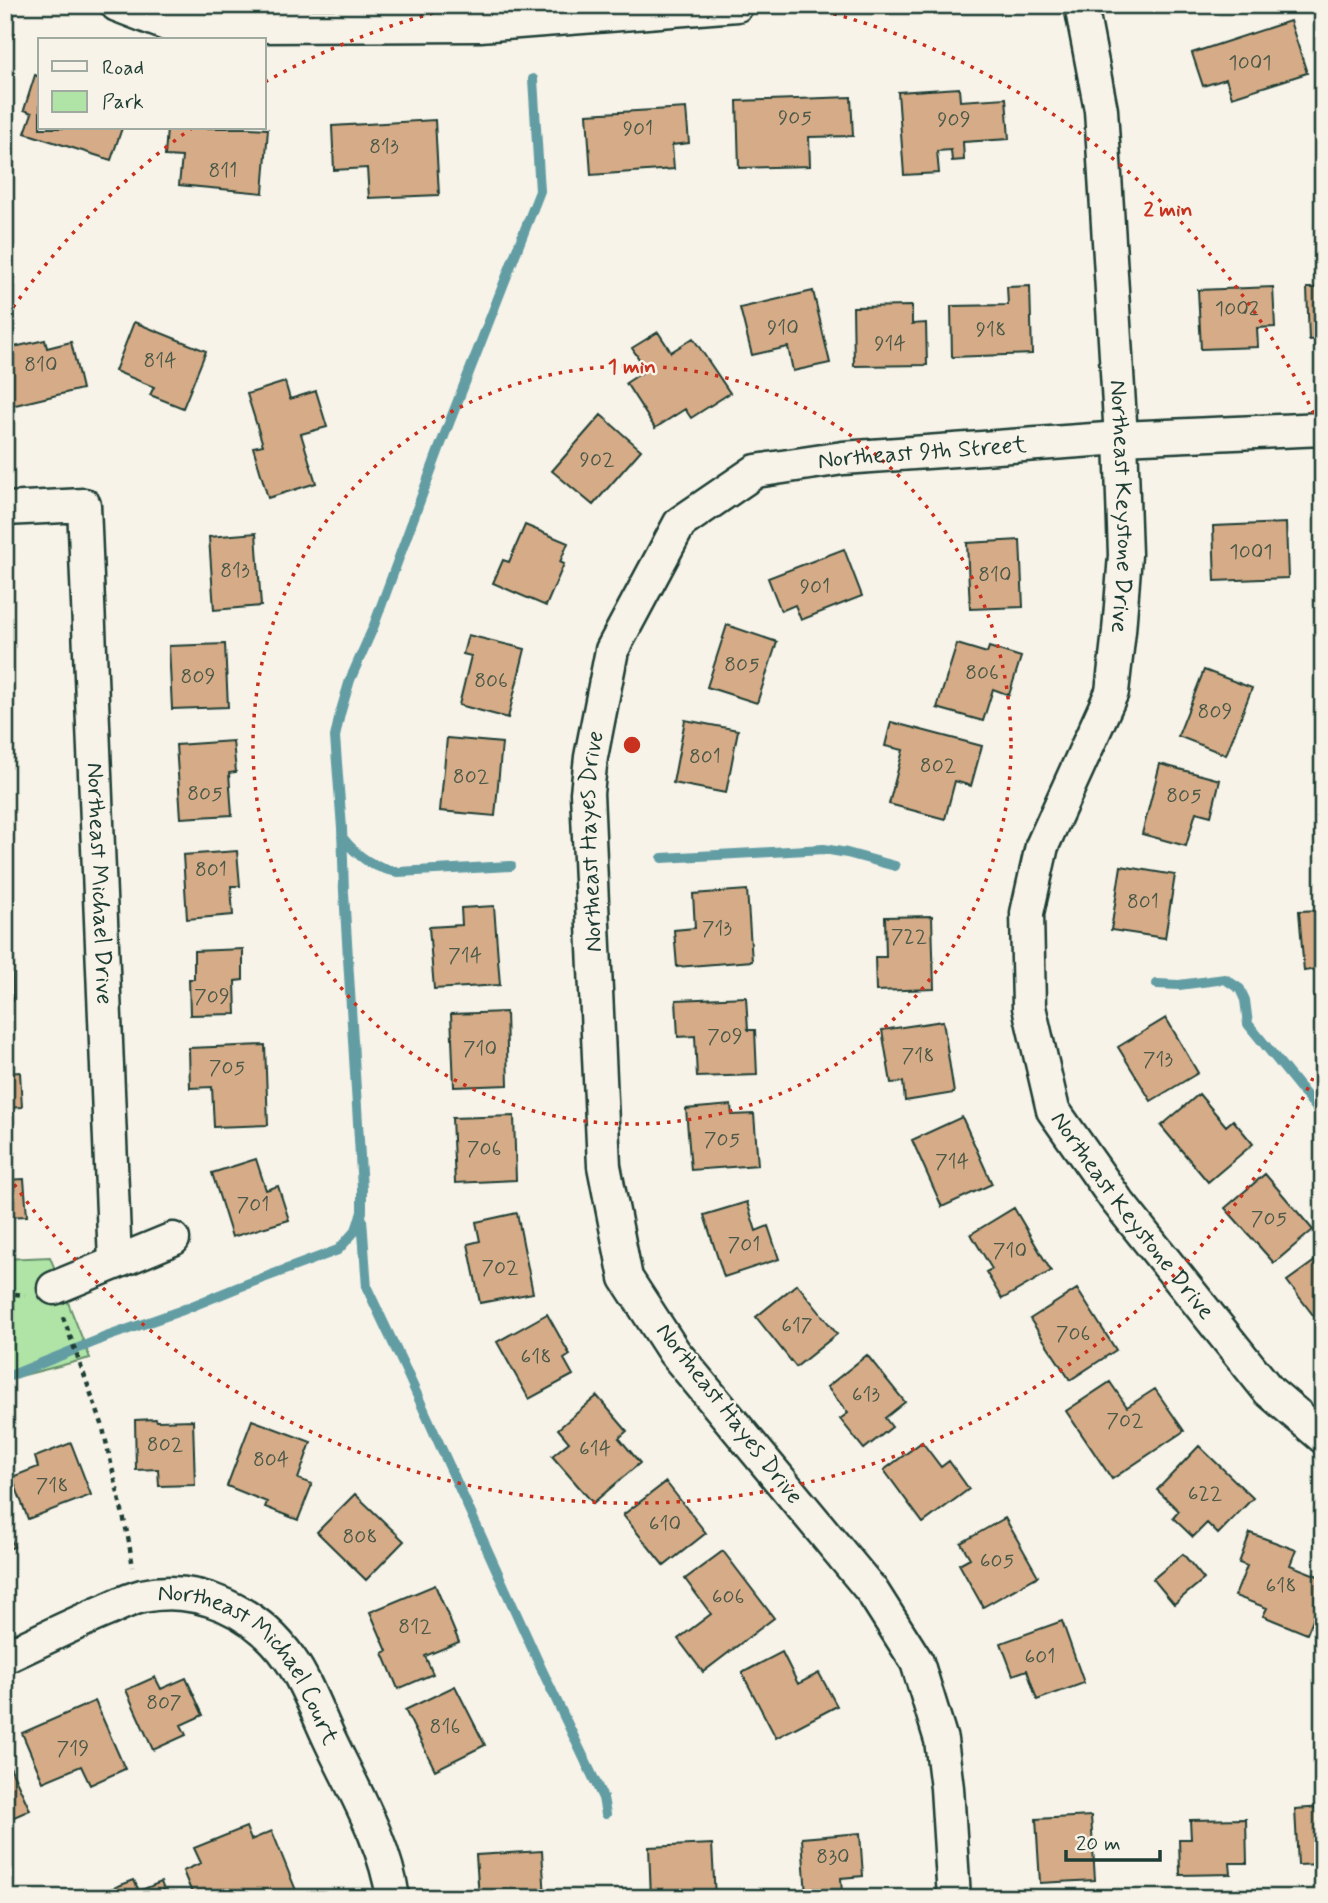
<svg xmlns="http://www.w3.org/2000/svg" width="1328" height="1903" viewBox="0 0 1328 1903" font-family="Mynerve,sans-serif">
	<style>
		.green { fill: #afe4a6; stroke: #67906d; stroke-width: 2 }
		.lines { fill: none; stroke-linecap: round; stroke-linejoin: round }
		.stream { stroke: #639da4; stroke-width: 10 }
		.building { fill: #d5ac87; stroke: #1f3d34; stroke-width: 2 }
		.minor-casing { stroke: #1f3d34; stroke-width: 37 }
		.path { stroke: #1f3d34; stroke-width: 4.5; stroke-dasharray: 5 5; stroke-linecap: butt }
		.minor { stroke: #f7f3e8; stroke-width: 32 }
		.ring { fill: none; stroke: #c8321e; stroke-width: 3.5; stroke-dasharray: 3.5 7 }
		.labels { text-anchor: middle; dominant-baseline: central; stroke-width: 5; stroke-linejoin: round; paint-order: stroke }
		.number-label { font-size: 21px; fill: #4c5949 }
		.street-label { font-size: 24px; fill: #1f3d34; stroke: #f7f3e8 }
		.centre { fill: #c8321e; stroke: #f7f3e8; stroke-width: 3.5 }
		.ring-label { font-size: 21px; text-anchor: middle; font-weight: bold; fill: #c8321e; stroke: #f7f3e8; stroke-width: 5; stroke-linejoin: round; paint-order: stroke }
	</style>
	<rect width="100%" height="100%" fill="#f7f3e8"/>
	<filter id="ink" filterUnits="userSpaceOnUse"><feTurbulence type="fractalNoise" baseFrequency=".0143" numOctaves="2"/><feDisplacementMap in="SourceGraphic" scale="14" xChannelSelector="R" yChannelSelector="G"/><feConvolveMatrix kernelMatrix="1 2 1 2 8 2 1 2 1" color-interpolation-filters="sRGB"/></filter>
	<g filter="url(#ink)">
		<path class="green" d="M 50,1257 L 90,1358 L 5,1380 L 5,1259 Z"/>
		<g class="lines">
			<path class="stream" d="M 342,837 C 358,857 373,868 398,872 L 511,866
				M 662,858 L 824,849 L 847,853 L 895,866
				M 1157,984 L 1179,985 L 1225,979 L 1240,989 L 1245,1000 L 1248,1024 L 1323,1116
				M 362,1219 L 367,1288 L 404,1366 L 541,1668 L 603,1798 L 606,1814
				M 5,1378 L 106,1337 L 180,1311 L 239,1287 L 338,1250 L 356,1230 L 362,1212 L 362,1189 L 344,892 L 342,828 L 335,737 L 340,714 L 350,680 L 373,628 L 439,449 L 540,191 L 533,79"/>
		</g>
		<path class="building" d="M 1290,21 L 1307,73 L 1232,97 L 1226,79 L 1203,86 L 1192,53 Z
			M 35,75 L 40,77 L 40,128 L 122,128 L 111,160 L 25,133 L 32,113 L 24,110 Z
			M 959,88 L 960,101 L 1006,98 L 1009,139 L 963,142 L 964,160 L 952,161 L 951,150 L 937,151 L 939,173 L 904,175 L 898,92 Z
			M 851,97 L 853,136 L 809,137 L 810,166 L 739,168 L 737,101 Z
			M 686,108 L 689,143 L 672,145 L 674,169 L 591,175 L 587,114 Z
			M 435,120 L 439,195 L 369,198 L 367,168 L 334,170 L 332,126 Z
			M 167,128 L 249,128 L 268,129 L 263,193 L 179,185 L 182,157 L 165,156 Z
			M 1030,286 L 1032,354 L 952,357 L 951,306 L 1008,305 L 1007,287 Z
			M 1273,287 L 1275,327 L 1257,328 L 1258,347 L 1201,349 L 1198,290 Z
			M 1307,288 L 1323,288 L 1323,339 L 1309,340 Z
			M 813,291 L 830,363 L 793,371 L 788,347 L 752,355 L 740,308 Z
			M 912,306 L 912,324 L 926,323 L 927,365 L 854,366 L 853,307 Z
			M 134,322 L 206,351 L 183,408 L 150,395 L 154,387 L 115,371 Z
			M 658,332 L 671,352 L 693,338 L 730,393 L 691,418 L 685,409 L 655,428 L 626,383 L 646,370 L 632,348 Z
			M 45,340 L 47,348 L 71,342 L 82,389 L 11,406 L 5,380 L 5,349 Z
			M 285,382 L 290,399 L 316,391 L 327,427 L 301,434 L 316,483 L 268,498 L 253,447 L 263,445 L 247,394 Z
			M 601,415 L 641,450 L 593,505 L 552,471 Z
			M 1286,523 L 1288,578 L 1215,581 L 1213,526 Z
			M 525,525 L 568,543 L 560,562 L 564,564 L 546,606 L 493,583 L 503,560 L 509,562 Z
			M 256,533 L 261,606 L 214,610 L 209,537 Z
			M 1020,540 L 1023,607 L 970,609 L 967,543 Z
			M 844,549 L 862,596 L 801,620 L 795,605 L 781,611 L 768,578 Z
			M 727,625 L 777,642 L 757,703 L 707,687 Z
			M 468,635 L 525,649 L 508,718 L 459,705 L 471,656 L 463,654 Z
			M 225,644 L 228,707 L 172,709 L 169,646 Z
			M 957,644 L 987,653 L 989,647 L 1021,657 L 1009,695 L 993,689 L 983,721 L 937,708 Z
			M 1204,670 L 1252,688 L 1226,755 L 1178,736 Z
			M 685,720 L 738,730 L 726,793 L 673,783 Z
			M 891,722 L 982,746 L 971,786 L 955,781 L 945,819 L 889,804 L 903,750 L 885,746 Z
			M 447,738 L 502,743 L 495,816 L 440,811 Z
			M 233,741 L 236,772 L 229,773 L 232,815 L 181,818 L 176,745 Z
			M 1160,764 L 1220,780 L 1211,816 L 1196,812 L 1186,846 L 1142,834 Z
			M 237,851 L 240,886 L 231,886 L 233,915 L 187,919 L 183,855 Z
			M 1121,866 L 1175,875 L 1165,938 L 1111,930 Z
			M 747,890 L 752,961 L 677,967 L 674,930 L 695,928 L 693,894 Z
			M 494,906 L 500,985 L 434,989 L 429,927 L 462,925 L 461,908 Z
			M 1323,910 L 1323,983 L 1317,984 L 1316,969 L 1304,971 L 1299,911 Z
			M 932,916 L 934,989 L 876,991 L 875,957 L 886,957 L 885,917 Z
			M 243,949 L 243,980 L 235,981 L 236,1014 L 190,1015 L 189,979 L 194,979 L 194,951 Z
			M 5,966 L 12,966 L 13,1001 L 5,1001 Z
			M 746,997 L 748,1030 L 755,1030 L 757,1075 L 697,1077 L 695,1036 L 678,1037 L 676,1000 Z
			M 506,1012 L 508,1085 L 454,1087 L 451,1014 Z
			M 1166,1018 L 1198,1073 L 1151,1101 L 1118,1047 Z
			M 943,1021 L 954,1093 L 905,1101 L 903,1082 L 891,1083 L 882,1030 Z
			M 265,1045 L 268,1125 L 214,1127 L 212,1087 L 190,1088 L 189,1048 Z
			M 20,1072 L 22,1107 L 6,1108 L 7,1130 L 5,1130 L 5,1073 Z
			M 1199,1094 L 1226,1126 L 1233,1120 L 1253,1144 L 1208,1182 L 1161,1126 Z
			M 731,1105 L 732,1115 L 754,1114 L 758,1165 L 691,1170 L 686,1109 Z
			M 514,1116 L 516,1180 L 455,1183 L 452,1118 Z
			M 962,1117 L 992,1184 L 942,1207 L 912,1140 Z
			M 256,1159 L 266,1190 L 278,1186 L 289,1220 L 232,1237 L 212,1173 Z
			M 1265,1174 L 1313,1230 L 1274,1263 L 1225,1208 Z
			M 24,1179 L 27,1216 L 5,1217 L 5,1180 Z
			M 747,1202 L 756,1231 L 768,1226 L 779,1259 L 724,1277 L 704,1215 Z
			M 1014,1208 L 1051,1271 L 1002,1299 L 986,1272 L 992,1269 L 971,1234 Z
			M 517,1213 L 533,1293 L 480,1303 L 468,1244 L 480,1241 L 476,1222 Z
			M 1323,1255 L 1323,1328 L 1287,1281 Z
			M 797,1284 L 837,1334 L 796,1367 L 756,1317 Z
			M 1077,1289 L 1116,1350 L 1070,1380 L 1030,1319 Z
			M 547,1314 L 570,1355 L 564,1359 L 573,1375 L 529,1399 L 497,1342 Z
			M 867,1355 L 905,1402 L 885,1418 L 892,1427 L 864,1449 L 840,1419 L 848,1413 L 827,1387 Z
			M 1110,1382 L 1127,1407 L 1155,1389 L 1184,1431 L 1112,1479 L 1066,1411 Z
			M 597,1396 L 627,1431 L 619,1438 L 640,1463 L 593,1503 L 552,1456 L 569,1442 L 558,1429 Z
			M 156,1419 L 157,1421 L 193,1420 L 195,1485 L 159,1486 L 158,1469 L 136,1470 L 135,1420 Z
			M 252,1420 L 311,1442 L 298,1479 L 312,1484 L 298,1520 L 265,1507 L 267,1502 L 227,1486 Z
			M 922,1442 L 941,1467 L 949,1461 L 969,1489 L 923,1523 L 884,1470 Z
			M 71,1443 L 91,1495 L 28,1519 L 12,1477 L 38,1467 L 35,1457 Z
			M 1199,1446 L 1253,1498 L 1218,1534 L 1207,1523 L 1193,1537 L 1173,1518 L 1179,1511 L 1157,1490 Z
			M 666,1482 L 706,1533 L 664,1566 L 623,1515 Z
			M 355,1494 L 404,1541 L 366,1580 L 317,1532 Z
			M 1005,1518 L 1038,1576 L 983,1607 L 959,1564 L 970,1558 L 961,1543 Z
			M 5,1527 L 14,1547 L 5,1550 Z
			M 1250,1533 L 1296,1550 L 1290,1565 L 1323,1578 L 1323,1594 L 1307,1634 L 1263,1616 L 1267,1608 L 1235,1596 L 1247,1566 L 1239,1563 Z
			M 723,1551 L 774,1618 L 703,1672 L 678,1639 L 711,1614 L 685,1579 Z
			M 1183,1554 L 1204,1579 L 1174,1604 L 1153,1579 Z
			M 435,1585 L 459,1642 L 425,1656 L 433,1674 L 398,1689 L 383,1653 L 387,1651 L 370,1612 Z
			M 1062,1621 L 1084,1683 L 1037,1700 L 1027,1670 L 1013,1675 L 1001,1643 Z
			M 782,1652 L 798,1684 L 819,1673 L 837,1706 L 776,1738 L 742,1673 Z
			M 155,1677 L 161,1689 L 186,1678 L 203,1715 L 181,1725 L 186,1735 L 153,1750 L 126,1690 Z
			M 455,1686 L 485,1745 L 435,1770 L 405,1710 Z
			M 95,1701 L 125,1769 L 90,1785 L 81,1766 L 43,1782 L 22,1733 Z
			M 5,1756 L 30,1810 L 5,1821 Z
			M 1323,1807 L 1323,1864 L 1298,1865 L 1295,1809 Z
			M 1091,1816 L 1095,1880 L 1040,1883 L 1036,1819 Z
			M 1246,1819 L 1247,1863 L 1230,1863 L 1231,1874 L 1180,1875 L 1179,1839 L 1191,1839 L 1190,1820 Z
			M 246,1827 L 251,1840 L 272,1831 L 299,1898 L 194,1898 L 183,1871 L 201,1863 L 194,1848 Z
			M 860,1833 L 863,1876 L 841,1878 L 842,1894 L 806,1896 L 802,1838 Z
			M 712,1844 L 715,1898 L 651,1898 L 649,1847 Z
			M 542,1851 L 545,1898 L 479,1898 L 476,1855 Z
			M 134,1880 L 139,1891 L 161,1882 L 167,1898 L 87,1898 Z"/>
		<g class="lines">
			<defs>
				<g id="minor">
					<path d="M 117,5 L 169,25 L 252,26 L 480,25 L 737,5"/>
					<path id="s1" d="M 1081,5 L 1101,110 L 1121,438 L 1125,555 L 1119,631 L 1112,692 L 1042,846 L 1027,913 L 1029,1007 L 1053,1110 L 1117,1201 L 1269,1391 L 1323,1437"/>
					<path id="s2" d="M 5,509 L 84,505 L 115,1262"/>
					<path d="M 54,1288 L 173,1239"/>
					<path id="s3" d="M 5,1657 C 39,1641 73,1624 107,1610 C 118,1605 130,1599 142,1596 C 199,1584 257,1612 290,1659 C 306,1681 318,1715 330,1740 C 354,1791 385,1842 393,1898"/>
					<path id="s4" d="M 954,1898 L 947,1788 L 941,1740 L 917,1662 L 872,1591 L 674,1352 L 626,1278 L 604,1166 L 587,793 L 591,757 L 612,650 L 680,523 L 756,471 L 843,458 L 1121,438 L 1323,429"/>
				</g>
			</defs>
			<use href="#minor" class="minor-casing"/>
			<path class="path" d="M 5,1293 L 25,1295
				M 63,1317 L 102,1424 L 128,1537 L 133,1567"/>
			<use href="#minor" class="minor"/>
		</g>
	</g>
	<g class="ring">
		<circle cx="632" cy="745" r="379"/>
		<path d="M1322 1059A758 758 0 0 1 7 1174M7 316A758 758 0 0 1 192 128M265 82A758 758 0 0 1 461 6M803 6A758 758 0 0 1 1322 431"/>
	</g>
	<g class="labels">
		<g class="number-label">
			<text x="1250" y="63">1001</text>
			<text x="795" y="118">905</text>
			<text x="954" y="120">909</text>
			<text x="638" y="129">901</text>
			<text x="384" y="147">813</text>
			<text x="223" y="171">811</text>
			<text x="1237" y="309">1002</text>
			<text x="783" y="328">910</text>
			<text x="991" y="330">918</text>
			<text x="890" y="344">914</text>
			<text x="160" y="361">814</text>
			<text x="41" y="365">810</text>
			<text x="597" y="460">902</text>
			<text x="1251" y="552">1001</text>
			<text x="235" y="571">813</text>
			<text x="995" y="575">810</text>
			<text x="815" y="587">901</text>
			<text x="742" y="665">805</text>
			<text x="982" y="673">806</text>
			<text x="198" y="677">809</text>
			<text x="491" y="681">806</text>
			<text x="1215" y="712">809</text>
			<text x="705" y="757">801</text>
			<text x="938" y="766">802</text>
			<text x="471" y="777">802</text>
			<text x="205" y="794">805</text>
			<text x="1184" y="796">805</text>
			<text x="211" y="870">801</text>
			<text x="1143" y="902">801</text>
			<text x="717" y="929">713</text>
			<text x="909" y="937">722</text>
			<text x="465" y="956">714</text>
			<text x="212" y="997">709</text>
			<text x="725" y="1037">709</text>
			<text x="480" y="1049">710</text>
			<text x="918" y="1056">718</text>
			<text x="1158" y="1060">713</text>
			<text x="227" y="1068">705</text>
			<text x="722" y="1140">705</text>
			<text x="484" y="1149">706</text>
			<text x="952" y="1162">714</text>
			<text x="253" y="1205">701</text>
			<text x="1269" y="1219">705</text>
			<text x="744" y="1245">701</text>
			<text x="1010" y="1251">710</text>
			<text x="500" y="1268">702</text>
			<text x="797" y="1326">617</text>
			<text x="1073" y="1334">706</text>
			<text x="536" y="1357">618</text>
			<text x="866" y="1395">613</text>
			<text x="1125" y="1421">702</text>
			<text x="165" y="1445">802</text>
			<text x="595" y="1449">614</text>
			<text x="271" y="1460">804</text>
			<text x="52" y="1486">718</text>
			<text x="1205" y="1494">622</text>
			<text x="665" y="1524">610</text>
			<text x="360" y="1537">808</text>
			<text x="997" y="1561">605</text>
			<text x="1281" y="1586">618</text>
			<text x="728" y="1597">606</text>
			<text x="415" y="1627">812</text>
			<text x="1040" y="1657">601</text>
			<text x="164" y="1703">807</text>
			<text x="445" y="1727">816</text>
			<text x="73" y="1749">719</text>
			<text x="833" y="1857">830</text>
		</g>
		<g class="street-label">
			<text stroke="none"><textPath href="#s4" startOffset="1759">Northeast 9th Street</textPath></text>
			<text stroke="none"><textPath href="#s1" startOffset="504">Northeast Keystone Drive</textPath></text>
			<text stroke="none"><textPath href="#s4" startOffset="1162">Northeast Hayes Drive</textPath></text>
			<text stroke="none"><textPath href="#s2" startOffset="458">Northeast Michael Drive</textPath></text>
			<text stroke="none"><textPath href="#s1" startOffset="1260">Northeast Keystone Drive</textPath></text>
			<text transform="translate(729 1414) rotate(52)">Northeast Hayes Drive</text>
			<text stroke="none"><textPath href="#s3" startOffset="290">Northeast Michael Court</textPath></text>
		</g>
	</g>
	<circle cx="632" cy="745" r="10" class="centre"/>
	<g class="ring-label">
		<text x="1168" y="216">2 min</text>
		<text x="632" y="373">1 min</text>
	</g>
	<rect width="1328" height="1903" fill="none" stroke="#f7f3e8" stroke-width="28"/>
	<rect x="14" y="14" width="1300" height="1875" fill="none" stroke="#1f3d34" stroke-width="2.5" filter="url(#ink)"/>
	<rect x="38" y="38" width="228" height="91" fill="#f7f3e8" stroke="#a1aaa0" stroke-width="2"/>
	<rect x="52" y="61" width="35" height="10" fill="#f7f3e8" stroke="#a1aaa0" stroke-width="2"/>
	<text x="102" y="74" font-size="21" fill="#1f3d34">Road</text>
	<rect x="52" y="91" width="35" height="21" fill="#afe4a6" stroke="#a1aaa0" stroke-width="2"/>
	<text x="102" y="108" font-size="21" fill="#1f3d34">Park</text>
	<path d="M1066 1850v10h94v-10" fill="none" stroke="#1f3d34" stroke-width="3.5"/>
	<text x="1076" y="1850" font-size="21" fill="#1f3d34" stroke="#f7f3e8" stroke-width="5" paint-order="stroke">20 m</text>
</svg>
